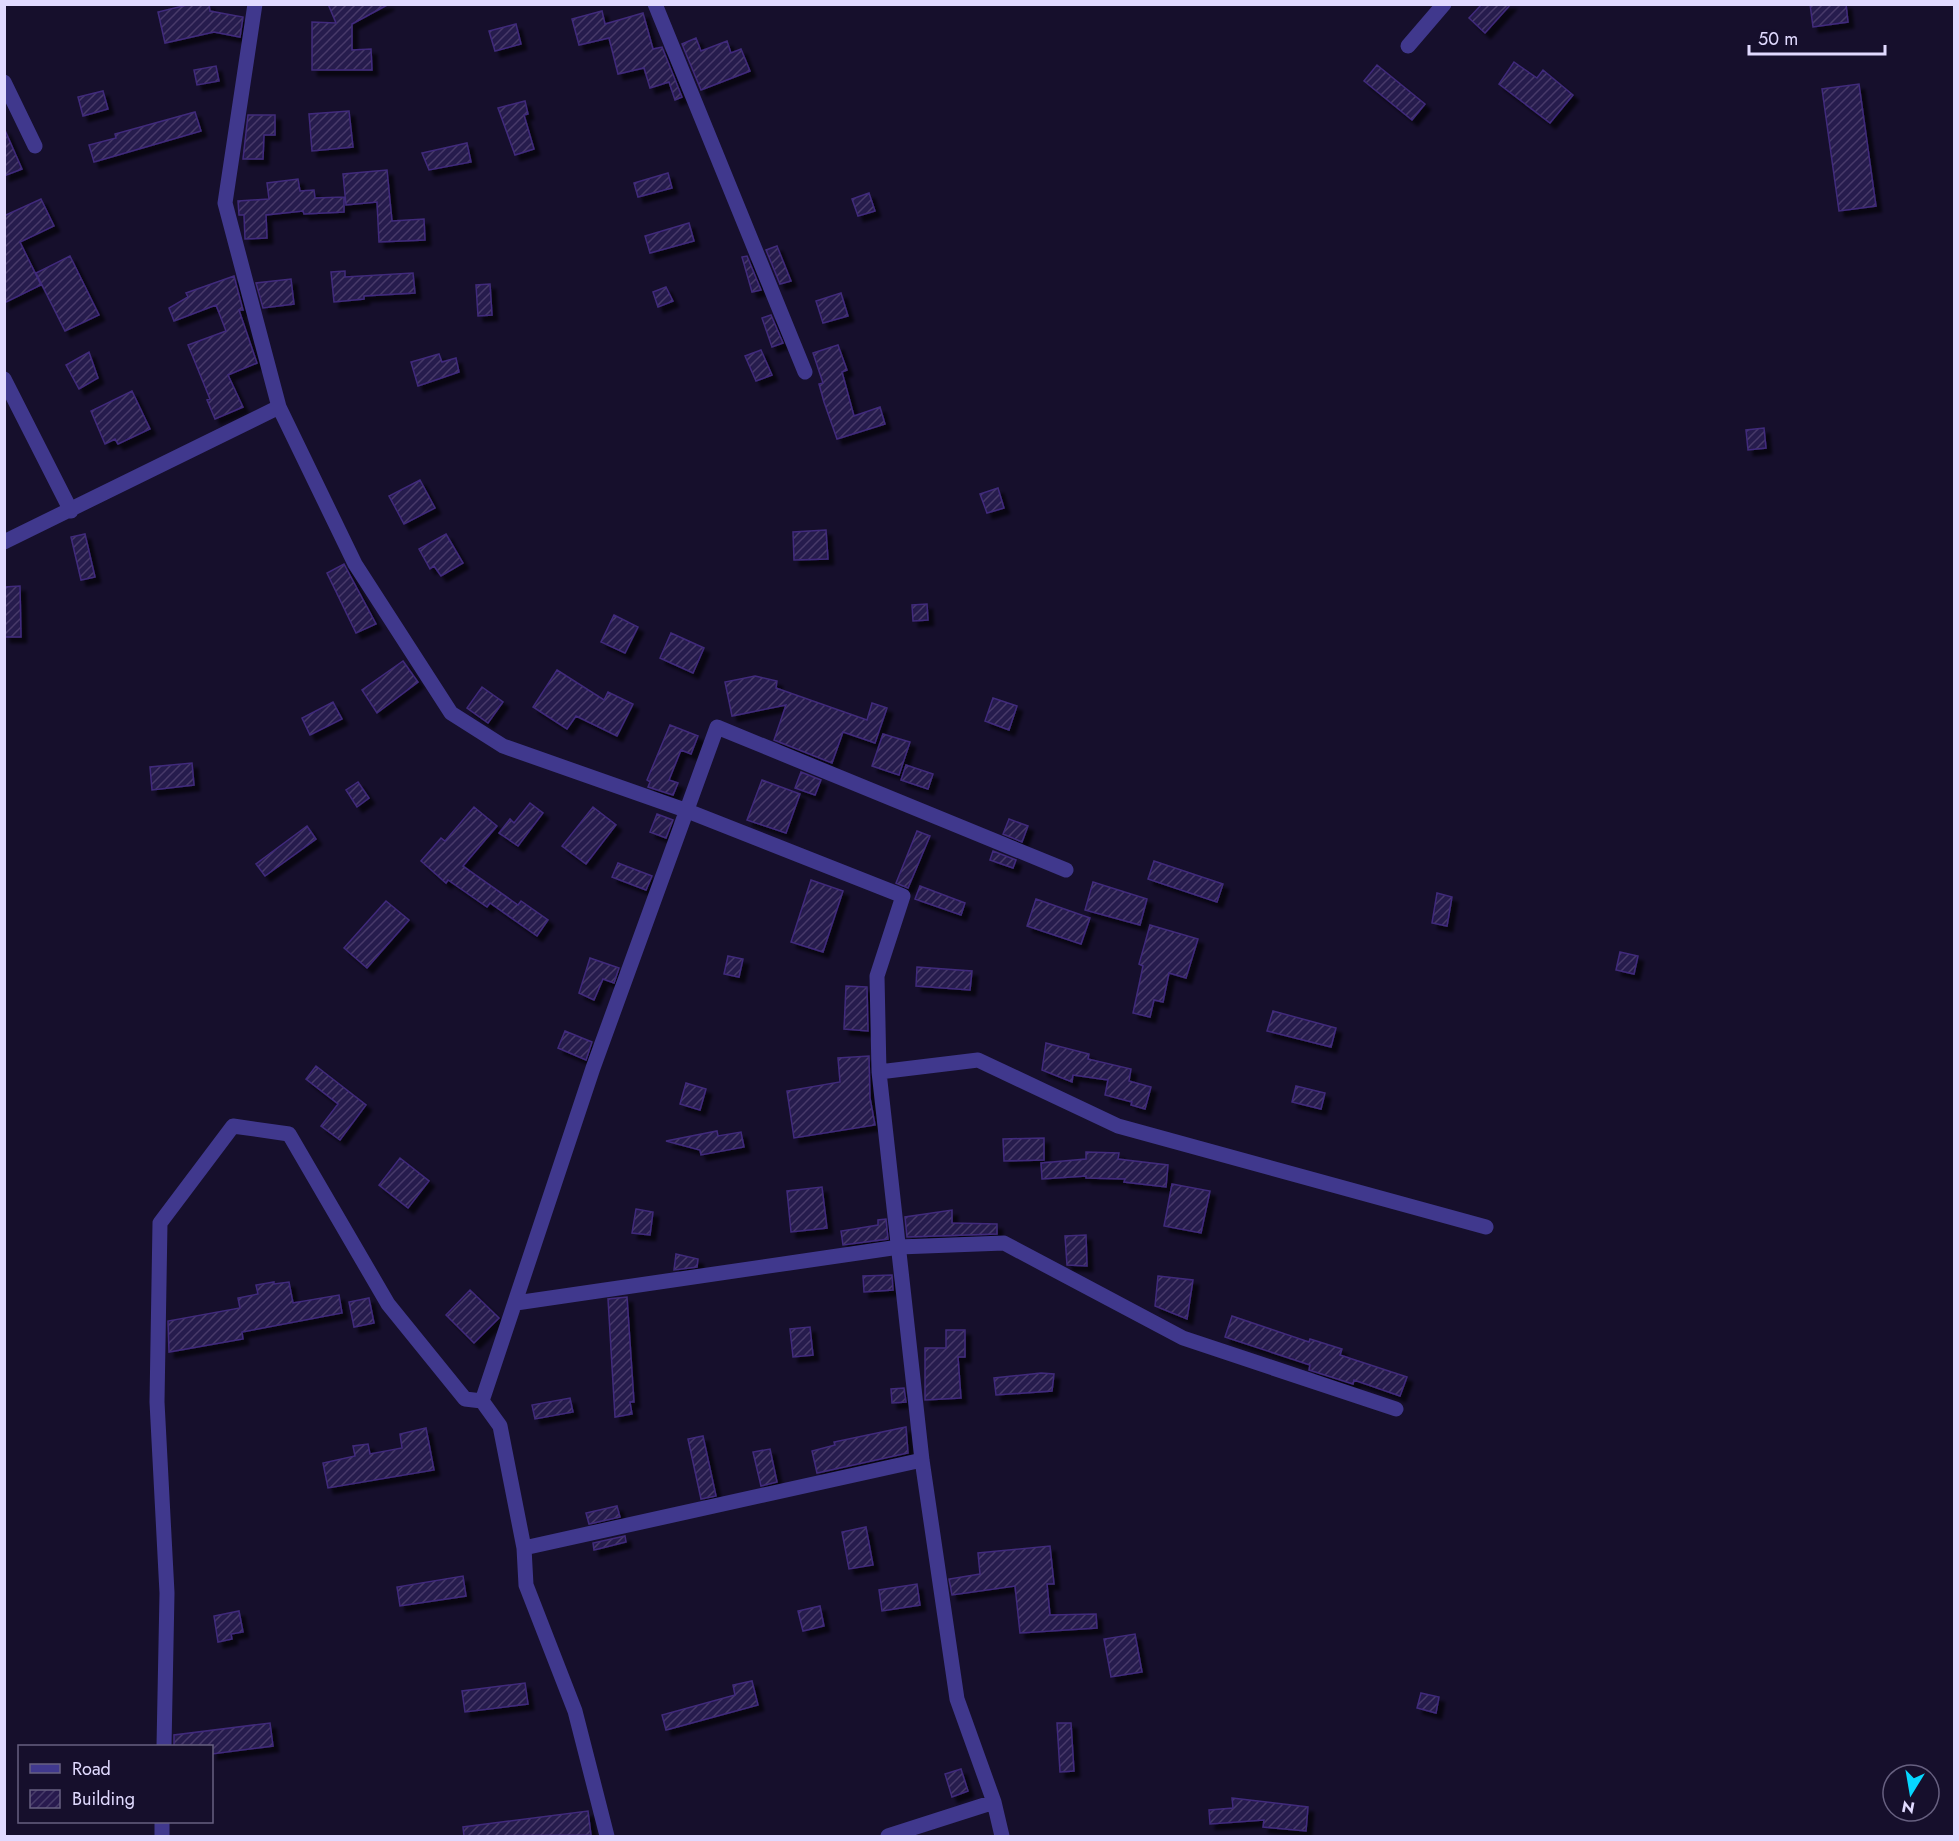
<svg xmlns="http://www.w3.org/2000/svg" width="1959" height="1841" viewBox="0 0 1959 1841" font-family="Jost,sans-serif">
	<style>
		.building { fill: url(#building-hatch); stroke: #402b7b; stroke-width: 1.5; filter: url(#shadow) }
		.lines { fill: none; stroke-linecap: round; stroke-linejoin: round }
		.minor { stroke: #40388d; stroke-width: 15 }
	</style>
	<defs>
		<pattern id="building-hatch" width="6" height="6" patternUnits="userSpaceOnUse" patternTransform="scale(1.5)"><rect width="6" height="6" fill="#281a4e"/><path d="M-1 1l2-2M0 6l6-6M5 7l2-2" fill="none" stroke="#473b69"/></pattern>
		<filter id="shadow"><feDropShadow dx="5.5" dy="5.5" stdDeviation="1.5" flood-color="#0009"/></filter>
	</defs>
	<rect width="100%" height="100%" fill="#160f2c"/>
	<path class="building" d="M 191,4 L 209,4 L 210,11 L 243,17 L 240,37 L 214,32 L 165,43 L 158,12 Z
		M 328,4 L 389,4 L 352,24 L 352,50 L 371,49 L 372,70 L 312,70 L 312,22 L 336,23 Z
		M 1482,4 L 1511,4 L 1485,33 L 1469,18 Z
		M 1810,4 L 1846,4 L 1848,22 L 1813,27 Z
		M 602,11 L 605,24 L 643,13 L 653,49 L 662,47 L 682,97 L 675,100 L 669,82 L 650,88 L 644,68 L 618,74 L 609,38 L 579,45 L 572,19 Z
		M 516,24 L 521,44 L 495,51 L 489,31 Z
		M 696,38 L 701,51 L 727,41 L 731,53 L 741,49 L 750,71 L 701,90 L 682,44 Z
		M 1514,62 L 1537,78 L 1543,70 L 1573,95 L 1550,123 L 1499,84 Z
		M 1377,65 L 1425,104 L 1412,120 L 1364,81 Z
		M 216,66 L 219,81 L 197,85 L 194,70 Z
		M 1859,84 L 1876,206 L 1839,211 L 1822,89 Z
		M 103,91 L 108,109 L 83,116 L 78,97 Z
		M 525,101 L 528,114 L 524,115 L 534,149 L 515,155 L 498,108 Z
		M 349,111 L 353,147 L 312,151 L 309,114 Z
		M 195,112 L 201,131 L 94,162 L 89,145 L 116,138 L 115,134 Z
		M 248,115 L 275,115 L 275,135 L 264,135 L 263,159 L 243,159 Z
		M 4,128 L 22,169 L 4,176 Z
		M 467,143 L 471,162 L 429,170 L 422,153 Z
		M 387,170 L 392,221 L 424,219 L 425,240 L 379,242 L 377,202 L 346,205 L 343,174 Z
		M 668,173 L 672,188 L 638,197 L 634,183 Z
		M 298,179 L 300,191 L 314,190 L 315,198 L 344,197 L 344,212 L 304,214 L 303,211 L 266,215 L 267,238 L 245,239 L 244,215 L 239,215 L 238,201 L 269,199 L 267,183 Z
		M 869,193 L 875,211 L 858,216 L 852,199 Z
		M 41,199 L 54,226 L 20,242 L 41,285 L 4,303 L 4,212 L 6,215 Z
		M 689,223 L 694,241 L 650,253 L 645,236 Z
		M 777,246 L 791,281 L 780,284 L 766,250 Z
		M 70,256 L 99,315 L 65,331 L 36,273 Z
		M 747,256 L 761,290 L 752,292 L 742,257 Z
		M 345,271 L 345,277 L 413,273 L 415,293 L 364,296 L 364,299 L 334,302 L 331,272 Z
		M 234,276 L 243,310 L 239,310 L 257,363 L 228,375 L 243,407 L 215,419 L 207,400 L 210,399 L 188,345 L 226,331 L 216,305 L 174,321 L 169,308 L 188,297 L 186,293 Z
		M 291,279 L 294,304 L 263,308 L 256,283 Z
		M 490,284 L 492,315 L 478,316 L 476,285 Z
		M 666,287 L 673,301 L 658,307 L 653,292 Z
		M 841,293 L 848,316 L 823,323 L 816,301 Z
		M 771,315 L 783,343 L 772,347 L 762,318 Z
		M 838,345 L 847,370 L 842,372 L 854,416 L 880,407 L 885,424 L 837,439 L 824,402 L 819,384 L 823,383 L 813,353 Z
		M 761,350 L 772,375 L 756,381 L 745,356 Z
		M 89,352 L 98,378 L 79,389 L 66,365 Z
		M 439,354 L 442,362 L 456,358 L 459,372 L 418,386 L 411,362 Z
		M 132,391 L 150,429 L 118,444 L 115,439 L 105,444 L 91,411 Z
		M 1764,428 L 1766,448 L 1748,450 L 1746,430 Z
		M 420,480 L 435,508 L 404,524 L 389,496 Z
		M 998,488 L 1004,508 L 987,513 L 980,494 Z
		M 826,530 L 828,559 L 794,560 L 793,532 Z
		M 85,534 L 95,577 L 81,580 L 71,537 Z
		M 446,534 L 463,563 L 441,576 L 434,566 L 430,569 L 419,549 Z
		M 344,564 L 376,624 L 356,633 L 327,573 Z
		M 20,586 L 21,637 L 5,637 L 4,587 Z
		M 927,604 L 928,620 L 913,621 L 912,605 Z
		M 614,615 L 638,627 L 625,653 L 601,642 Z
		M 671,633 L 704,648 L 693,673 L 660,658 Z
		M 403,661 L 418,682 L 377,713 L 362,690 Z
		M 557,670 L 604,700 L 608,692 L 633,704 L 617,736 L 576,716 L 567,729 L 533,707 Z
		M 755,676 L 777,681 L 776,688 L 867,720 L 872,703 L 887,708 L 875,743 L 843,732 L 832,763 L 774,740 L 786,705 L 732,716 L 725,682 Z
		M 482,687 L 503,702 L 488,723 L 467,708 Z
		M 993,698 L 1017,706 L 1009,730 L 985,721 Z
		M 333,702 L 342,719 L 310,735 L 302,718 Z
		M 670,725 L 698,736 L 691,754 L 681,750 L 669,780 L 678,783 L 673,795 L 648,787 L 650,782 L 647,780 Z
		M 883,734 L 910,742 L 899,775 L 872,766 Z
		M 192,763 L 194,785 L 152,790 L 150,767 Z
		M 906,765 L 933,774 L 928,789 L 901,780 Z
		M 801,772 L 821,780 L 815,795 L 795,788 Z
		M 762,780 L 800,794 L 786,833 L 747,820 Z
		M 358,782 L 369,798 L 357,807 L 346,790 Z
		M 530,803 L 543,813 L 518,846 L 499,833 L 510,819 L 514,823 Z
		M 474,807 L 497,826 L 463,866 L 518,905 L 521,901 L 548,920 L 537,936 L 490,903 L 487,907 L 448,880 L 446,883 L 421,861 L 441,838 L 445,841 Z
		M 593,807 L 616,825 L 586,864 L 562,846 Z
		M 657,814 L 673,820 L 666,838 L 650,832 Z
		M 1009,819 L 1028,826 L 1022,842 L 1003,834 Z
		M 307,826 L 316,839 L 265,876 L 256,864 Z
		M 917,831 L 930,836 L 908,888 L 896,883 Z
		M 993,851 L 1016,860 L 1013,868 L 990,860 Z
		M 1154,861 L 1223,884 L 1217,902 L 1148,879 Z
		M 618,863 L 652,876 L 646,890 L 612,877 Z
		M 811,880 L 843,891 L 823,952 L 791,942 Z
		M 1093,882 L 1147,899 L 1140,925 L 1085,910 Z
		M 920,886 L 965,903 L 961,915 L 915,899 Z
		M 1437,893 L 1452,897 L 1447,926 L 1432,923 Z
		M 1036,899 L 1090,918 L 1081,944 L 1027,926 Z
		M 386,901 L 409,920 L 367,968 L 344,948 Z
		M 1150,925 L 1198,939 L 1186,978 L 1169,973 L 1163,1002 L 1154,1000 L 1150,1017 L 1133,1013 L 1143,966 L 1139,964 Z
		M 1620,952 L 1638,956 L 1634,974 L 1616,970 Z
		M 728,956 L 743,959 L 739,977 L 724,974 Z
		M 590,958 L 619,968 L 614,983 L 603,979 L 594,1000 L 579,993 Z
		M 917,967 L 972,971 L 970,990 L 916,986 Z
		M 846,986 L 867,987 L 868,1031 L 844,1029 Z
		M 1273,1011 L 1336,1028 L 1331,1047 L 1267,1031 Z
		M 565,1031 L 592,1042 L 586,1060 L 558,1048 Z
		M 1046,1043 L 1089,1054 L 1088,1059 L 1131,1069 L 1129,1081 L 1151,1087 L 1145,1109 L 1131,1105 L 1132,1102 L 1105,1095 L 1108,1080 L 1073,1075 L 1072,1082 L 1042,1070 Z
		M 869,1056 L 870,1098 L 875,1125 L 794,1138 L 787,1091 L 840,1082 L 838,1058 Z
		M 316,1066 L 366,1105 L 340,1140 L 321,1126 L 338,1104 L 306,1079 Z
		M 686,1083 L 706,1089 L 700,1110 L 680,1104 Z
		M 1296,1086 L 1325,1093 L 1321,1109 L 1292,1102 Z
		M 717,1131 L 718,1136 L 741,1132 L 744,1147 L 701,1155 L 700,1150 L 666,1141 Z
		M 1044,1138 L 1044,1160 L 1004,1161 L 1003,1139 Z
		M 1086,1152 L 1119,1153 L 1118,1159 L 1168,1165 L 1166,1187 L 1124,1182 L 1125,1179 L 1086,1178 L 1086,1176 L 1042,1179 L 1041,1163 L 1086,1159 Z
		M 400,1158 L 429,1181 L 408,1208 L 379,1185 Z
		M 1172,1184 L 1210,1191 L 1201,1233 L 1164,1226 Z
		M 822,1187 L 827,1228 L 791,1232 L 787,1191 Z
		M 636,1209 L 653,1212 L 650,1235 L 632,1233 Z
		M 952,1210 L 952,1223 L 997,1224 L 997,1234 L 907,1237 L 905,1217 Z
		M 886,1219 L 888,1239 L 843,1245 L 841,1231 L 878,1225 L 878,1220 Z
		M 1086,1235 L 1087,1266 L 1067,1265 L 1065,1236 Z
		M 676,1254 L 698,1259 L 697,1267 L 674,1270 Z
		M 892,1275 L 893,1290 L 864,1292 L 863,1276 Z
		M 1158,1276 L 1193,1280 L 1187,1319 L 1155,1306 Z
		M 274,1282 L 274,1284 L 289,1282 L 293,1303 L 339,1295 L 342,1313 L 242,1332 L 243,1339 L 169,1352 L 168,1321 L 240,1308 L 238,1298 L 258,1294 L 256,1285 Z
		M 470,1290 L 499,1318 L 474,1343 L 446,1315 Z
		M 627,1297 L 634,1402 L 630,1402 L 632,1414 L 615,1417 L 608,1299 Z
		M 369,1298 L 374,1323 L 354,1327 L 349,1302 Z
		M 1232,1316 L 1309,1342 L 1310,1339 L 1342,1349 L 1340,1355 L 1407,1377 L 1400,1396 L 1354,1380 L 1353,1384 L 1309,1370 L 1310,1365 L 1225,1337 Z
		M 810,1327 L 813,1355 L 793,1357 L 790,1329 Z
		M 946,1330 L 965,1330 L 965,1357 L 958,1357 L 961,1398 L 925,1400 L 925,1348 L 946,1348 Z
		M 1041,1373 L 1054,1374 L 1052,1391 L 996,1395 L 994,1378 Z
		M 904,1388 L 906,1402 L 892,1403 L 891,1389 Z
		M 570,1398 L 573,1412 L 535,1419 L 532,1405 Z
		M 906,1427 L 908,1453 L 817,1473 L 812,1451 L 835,1445 L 834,1442 Z
		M 426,1428 L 434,1470 L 328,1488 L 323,1463 L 355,1456 L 353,1446 L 368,1444 L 370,1454 L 402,1448 L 400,1434 Z
		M 703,1436 L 716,1496 L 701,1499 L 688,1439 Z
		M 770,1449 L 777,1482 L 761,1486 L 753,1452 Z
		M 617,1506 L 620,1517 L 589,1524 L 586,1513 Z
		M 866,1527 L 873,1565 L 849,1569 L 842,1532 Z
		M 625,1536 L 626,1542 L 594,1550 L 593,1543 Z
		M 1050,1546 L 1054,1584 L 1047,1584 L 1050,1615 L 1096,1614 L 1097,1628 L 1020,1633 L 1015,1586 L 952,1595 L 949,1579 L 980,1574 L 978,1553 Z
		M 463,1576 L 466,1596 L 400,1606 L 397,1587 Z
		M 917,1584 L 920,1605 L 882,1611 L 879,1590 Z
		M 820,1606 L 824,1626 L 803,1631 L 798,1611 Z
		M 239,1611 L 243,1632 L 231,1634 L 232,1639 L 218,1642 L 214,1616 Z
		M 1135,1634 L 1142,1672 L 1111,1677 L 1104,1639 Z
		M 752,1681 L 758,1705 L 666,1730 L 662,1715 L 735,1695 L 733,1685 Z
		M 525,1683 L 528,1704 L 465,1712 L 462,1691 Z
		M 1421,1693 L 1439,1697 L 1436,1713 L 1417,1708 Z
		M 270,1723 L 273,1746 L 212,1754 L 212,1746 L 174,1746 L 174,1735 Z
		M 1057,1723 L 1071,1723 L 1074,1771 L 1060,1772 Z
		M 961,1769 L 968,1791 L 952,1797 L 945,1774 Z
		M 1232,1798 L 1308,1807 L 1306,1831 L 1263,1827 L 1264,1820 L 1210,1824 L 1209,1810 L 1233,1808 Z
		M 588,1811 L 591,1835 L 464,1836 L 463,1827 Z"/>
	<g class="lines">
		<path class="minor" d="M 255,4 L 225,203 L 279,407 L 355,564 L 451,713 L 503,746 L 685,810 L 903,896 L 877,976 L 879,1072 L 922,1460 L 957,1699 L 994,1802 L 1002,1836
			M 655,4 L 805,372
			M 1408,46 L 1444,4
			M 4,82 L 35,146
			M 4,379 L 71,511
			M 4,542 L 279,407
			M 879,1072 L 978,1060 L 1118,1126 L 1486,1227
			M 516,1303 L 899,1247 L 1004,1243 L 1183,1338 L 1396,1409
			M 482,1401 L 593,1068 L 717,727 L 1066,870
			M 482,1401 L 500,1426 L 524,1548 L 526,1585 L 575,1711 L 607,1836
			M 524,1548 L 922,1460
			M 164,1746 L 167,1593 L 157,1402 L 160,1223 L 233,1126 L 289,1134 L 388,1304 L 465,1399 L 482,1401
			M 162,1836 L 162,1822
			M 888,1836 L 994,1802"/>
	</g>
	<rect width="1959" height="1841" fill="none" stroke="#e1daff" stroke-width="12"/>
	<rect x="18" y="1745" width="195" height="78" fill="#160f2c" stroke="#676080" stroke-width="1.5"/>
	<rect x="30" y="1764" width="30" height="9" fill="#40388d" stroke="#676080" stroke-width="1.5"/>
	<text x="72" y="1775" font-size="18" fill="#e1daff">Road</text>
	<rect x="30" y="1790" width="30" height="18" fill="url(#building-hatch)" stroke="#676080" stroke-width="1.5"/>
	<text x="72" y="1805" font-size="18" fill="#e1daff">Building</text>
	<g transform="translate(1911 1793) rotate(191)"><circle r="28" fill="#160f2c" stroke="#676080" stroke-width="1.5"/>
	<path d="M0-4.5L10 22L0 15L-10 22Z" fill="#06d7ff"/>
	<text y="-9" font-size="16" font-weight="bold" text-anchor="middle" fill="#e1daff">N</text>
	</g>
	<path d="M1749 45v9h136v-9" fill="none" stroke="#e1daff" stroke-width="3"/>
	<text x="1758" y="45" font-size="18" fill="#e1daff" stroke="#160f2c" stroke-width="4.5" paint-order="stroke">50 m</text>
</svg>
